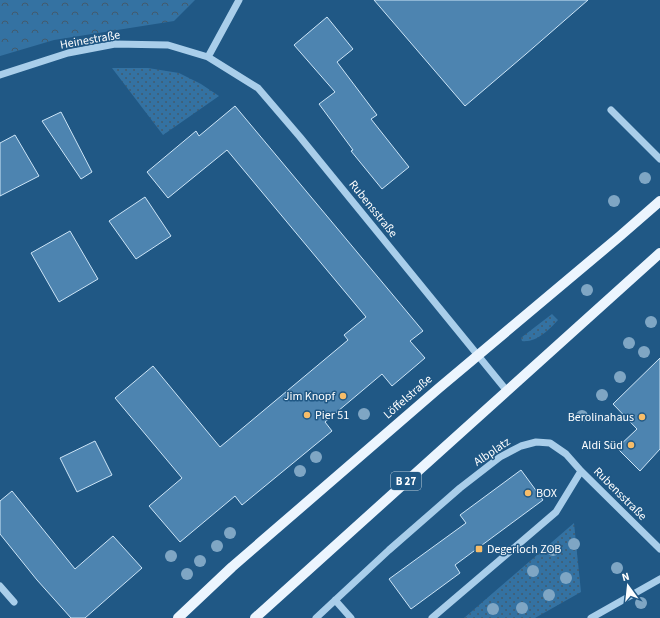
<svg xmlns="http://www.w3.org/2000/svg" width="660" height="618" viewBox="0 0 660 618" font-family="'Source Sans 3',sans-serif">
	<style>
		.grass { fill: url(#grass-dots) }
		.forest { fill: url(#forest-crowns) }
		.building { fill: #4d84b0; stroke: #cde5f7 }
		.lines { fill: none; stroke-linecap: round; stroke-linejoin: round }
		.minor { stroke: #a9ceea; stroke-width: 7 }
		.major { stroke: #ecf5fe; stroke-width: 10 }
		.tree { fill: #7fa6c4 }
		.poi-dot { fill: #f7bd69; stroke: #205885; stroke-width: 1.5 }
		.labels { text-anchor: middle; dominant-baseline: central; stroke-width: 3; stroke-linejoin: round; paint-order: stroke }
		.shield { fill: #205885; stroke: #bccdda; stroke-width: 1 }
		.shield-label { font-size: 11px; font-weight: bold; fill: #fff }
		.street-label { font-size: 12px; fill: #fff; stroke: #205885 }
		.poi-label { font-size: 12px; fill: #fff; stroke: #205885; text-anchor: end }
	</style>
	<defs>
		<pattern id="grass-dots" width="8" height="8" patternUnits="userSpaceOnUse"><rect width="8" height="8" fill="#3472a2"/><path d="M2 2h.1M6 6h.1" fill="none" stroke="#425b6e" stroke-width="1.8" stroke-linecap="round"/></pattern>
		<pattern id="forest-crowns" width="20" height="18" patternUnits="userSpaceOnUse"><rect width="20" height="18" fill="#3472a2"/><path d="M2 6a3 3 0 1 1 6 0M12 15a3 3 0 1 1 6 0" fill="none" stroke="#425b6e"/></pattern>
	</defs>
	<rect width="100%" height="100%" fill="#205885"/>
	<path class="grass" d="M 112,68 L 148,68 L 179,73 L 201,84 L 219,96 L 163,135 Z
		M 552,314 L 558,320 C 549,330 536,343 522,341 L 521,338 L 522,337 Z
		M 574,523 L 581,592 L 535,618 L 464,618 Z"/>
	<path class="forest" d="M 0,0 L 195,0 L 174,21 L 54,40 L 0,56 Z"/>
	<path class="building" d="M 374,0 L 588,0 L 526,54 L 465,106 Z
		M 327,17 L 353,49 L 337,62 L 377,115 L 371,119 L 409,167 L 382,189 L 351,151 L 353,150 L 319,104 L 335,92 L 294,45 Z
		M 235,106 L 423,331 L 410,341 L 425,358 L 392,386 L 382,374 L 325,422 L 332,431 L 242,505 L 235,496 L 180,542 L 149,506 L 182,478 L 115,398 L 153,366 L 220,447 L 348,340 L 344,335 L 366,317 L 227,150 L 168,198 L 147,172 L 196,131 L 199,136 Z
		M 61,112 L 92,172 L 81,179 L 42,121 Z
		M 15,135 L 39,176 L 0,196 L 0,143 Z
		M 145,197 L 171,236 L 136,259 L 109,221 Z
		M 70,231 L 98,279 L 59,302 L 31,253 Z
		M 660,358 L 660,449 L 640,471 L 617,448 L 637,429 L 613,404 Z
		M 95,441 L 112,475 L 77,492 L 60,458 Z
		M 521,470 L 543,500 L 455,565 L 460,573 L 411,609 L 389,579 L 466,523 L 460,515 Z
		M 12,491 L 75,569 L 113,536 L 142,568 L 85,618 L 71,618 L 37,580 L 0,534 L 0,501 Z"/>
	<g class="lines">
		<path class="minor" d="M 208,57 L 239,0
			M 0,75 L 68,53 L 115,44 L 168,45 L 208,57 L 258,88 L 300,137 L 507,391
			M 611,110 L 660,159
			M 0,586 L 14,602
			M 335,600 L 351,618
			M 316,618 L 389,550 L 460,488 L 500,457 L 521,446 L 536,442 L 550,443 L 566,454 L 581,471 L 660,549
			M 432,618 L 556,512 L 581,471
			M 591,618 L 660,579"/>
		<path class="major" d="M 178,618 L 232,567 L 439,388 L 620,236 L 660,201
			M 255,618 L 660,253"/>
	</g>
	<g class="tree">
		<circle cx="645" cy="178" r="6"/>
		<circle cx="614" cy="201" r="6"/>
		<circle cx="587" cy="290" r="6"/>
		<circle cx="651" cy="322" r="6"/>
		<circle cx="629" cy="343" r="6"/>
		<circle cx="644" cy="352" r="6"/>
		<circle cx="620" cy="377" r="6"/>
		<circle cx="602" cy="395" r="6"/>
		<circle cx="364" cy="414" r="6"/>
		<circle cx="582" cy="416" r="6"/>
		<circle cx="316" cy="457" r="6"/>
		<circle cx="300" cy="471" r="6"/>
		<circle cx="230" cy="533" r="6"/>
		<circle cx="574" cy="544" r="6"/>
		<circle cx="217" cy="546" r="6"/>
		<circle cx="553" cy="550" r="6"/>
		<circle cx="171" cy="556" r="6"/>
		<circle cx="200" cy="561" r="6"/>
		<circle cx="617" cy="568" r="6"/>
		<circle cx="533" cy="571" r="6"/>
		<circle cx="187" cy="574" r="6"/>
		<circle cx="566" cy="578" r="6"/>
		<circle cx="549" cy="595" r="6"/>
		<circle cx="641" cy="603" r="6"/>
		<circle cx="522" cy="608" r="6"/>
		<circle cx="493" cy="609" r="6"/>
	</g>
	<g class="poi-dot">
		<circle cx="343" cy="396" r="4"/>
		<circle cx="307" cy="415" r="4"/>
		<circle cx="642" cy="417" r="4"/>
		<circle cx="631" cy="445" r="4"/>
		<circle cx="528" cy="493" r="4"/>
		<rect x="475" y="545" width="8" height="8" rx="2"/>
	</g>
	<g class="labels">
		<rect class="shield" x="391" y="472" width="30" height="18" rx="3"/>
		<g class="shield-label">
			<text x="406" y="481">B 27</text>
		</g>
		<g class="street-label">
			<text transform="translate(90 40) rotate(-10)">Heinestraße</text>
			<text transform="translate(373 209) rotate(51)">Rubensstraße</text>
			<text transform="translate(408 397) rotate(-41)">Löffelstraße</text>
			<text transform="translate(492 452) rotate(-34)">Albplatz</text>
			<text transform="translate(620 494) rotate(45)">Rubensstraße</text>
		</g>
		<g class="poi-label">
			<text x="335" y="396">Jim Knopf</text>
			<text x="315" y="415" text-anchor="start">Pier 51</text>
			<text x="634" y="417">Berolinahaus</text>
			<text x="623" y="445">Aldi Süd</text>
			<text x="536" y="493" text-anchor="start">BOX</text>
			<text x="487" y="549" text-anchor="start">Degerloch ZOB</text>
		</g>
	</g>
	<g transform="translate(628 586) rotate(345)" stroke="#205885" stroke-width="3" paint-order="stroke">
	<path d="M0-3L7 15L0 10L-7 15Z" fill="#ffffff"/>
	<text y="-6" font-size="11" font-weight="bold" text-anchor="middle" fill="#ffffff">N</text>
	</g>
</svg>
